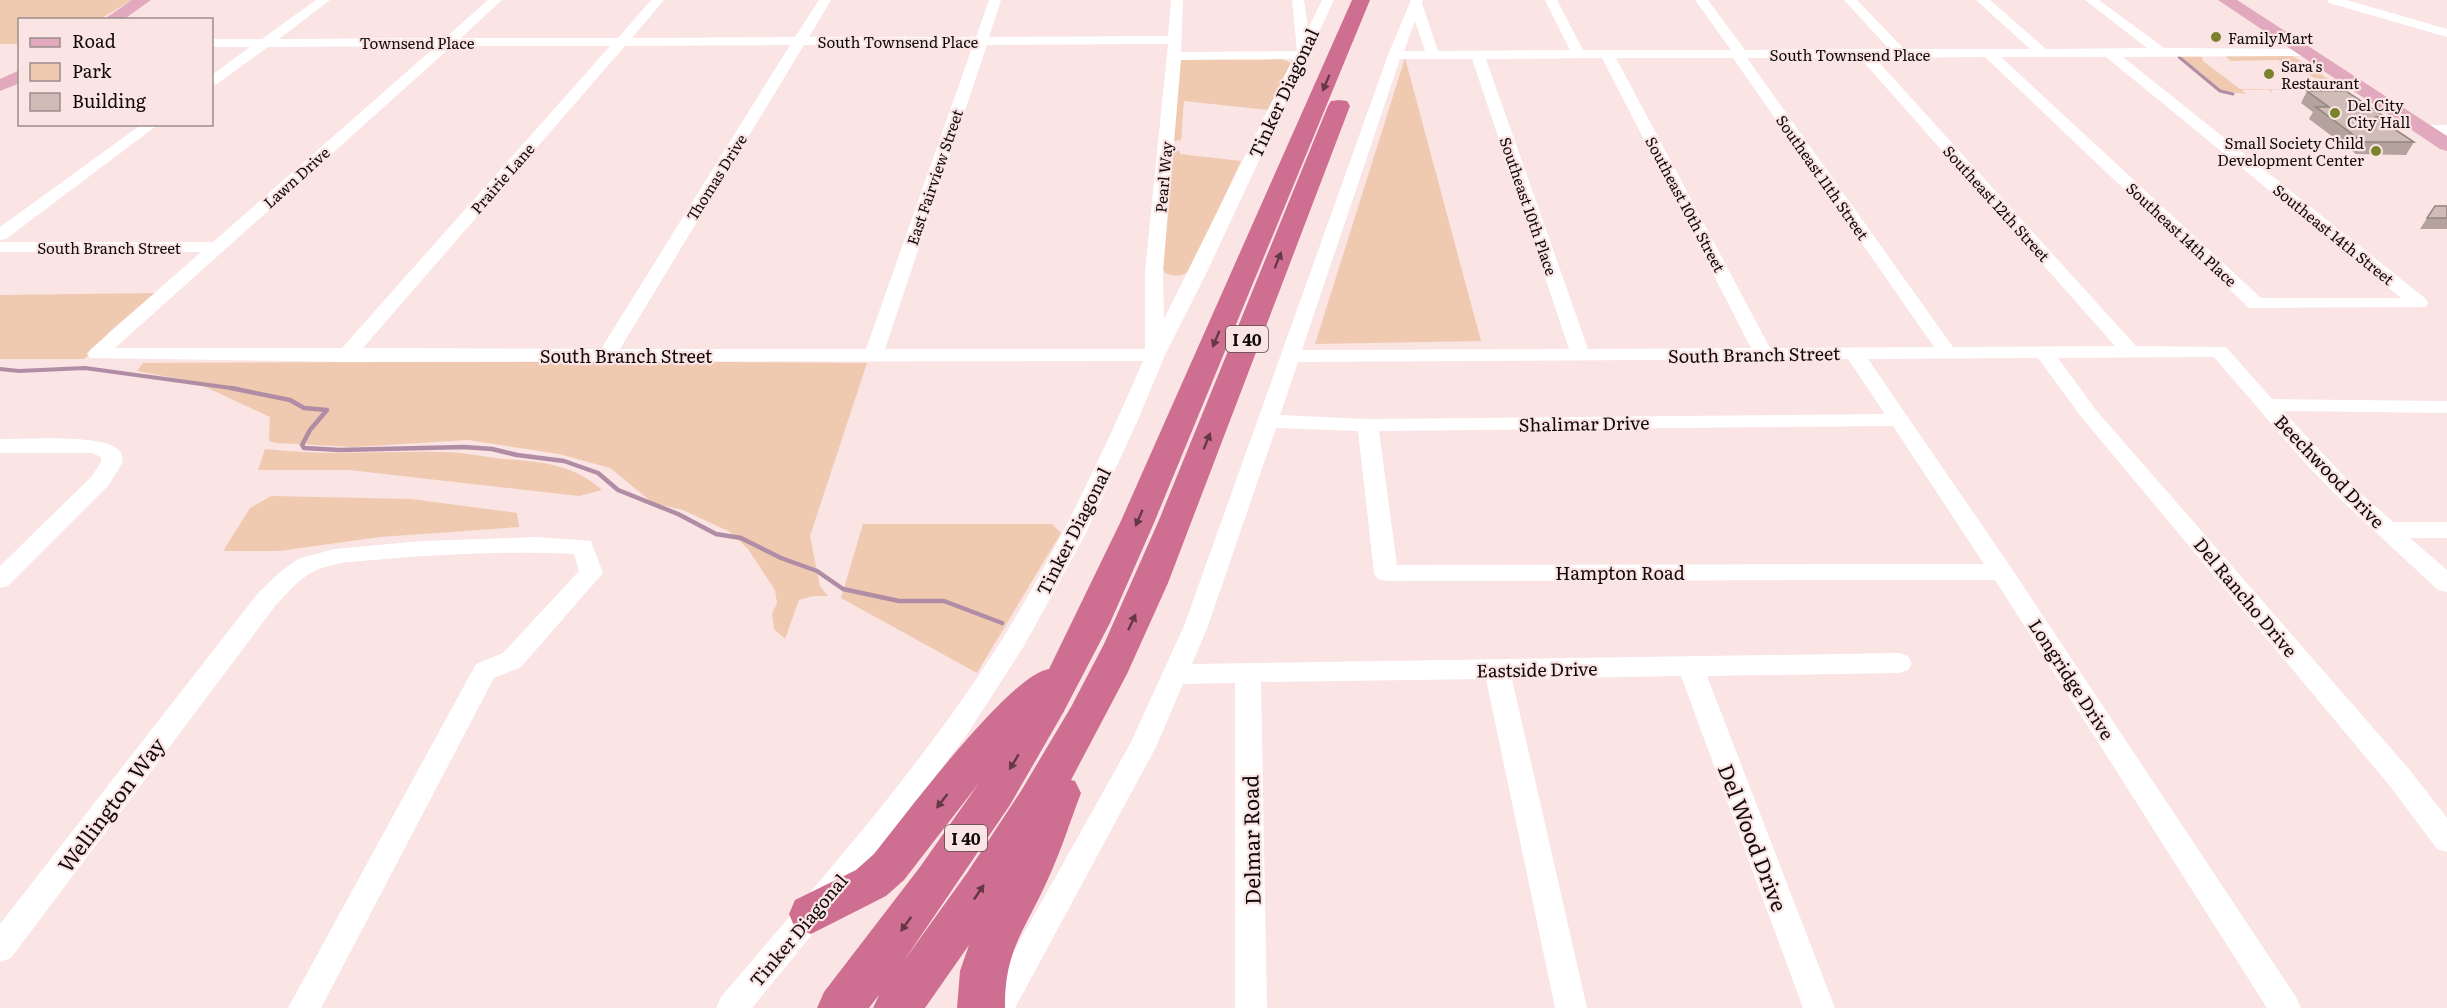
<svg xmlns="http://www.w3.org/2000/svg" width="2447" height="1008" viewBox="0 0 2447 1008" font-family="Literata,serif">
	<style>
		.green { fill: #efcab1 }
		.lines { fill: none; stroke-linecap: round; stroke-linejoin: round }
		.stream-far2 { stroke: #b08da5; stroke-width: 3 }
		.stream-far1 { stroke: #b08da5; stroke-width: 4 }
		.stream { stroke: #b08da5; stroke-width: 4.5 }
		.minor { fill: #fff; fill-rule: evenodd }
		.major { fill: #e2a9be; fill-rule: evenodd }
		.highway { fill: #ce6f92; fill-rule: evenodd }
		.wall { fill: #b3a29d }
		.building { fill: #d0bcb6; stroke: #92847f; stroke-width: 1.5 }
		.oneway { fill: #663747 }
		.poi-dot { fill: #7b822e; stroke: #fae4e4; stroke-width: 2 }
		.labels { text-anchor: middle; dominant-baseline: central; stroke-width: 4.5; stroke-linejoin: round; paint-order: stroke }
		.far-poi-label { font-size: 15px; fill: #110a0a; stroke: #fae4e4; text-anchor: start }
		.far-street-label { font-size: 15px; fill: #110a0a; stroke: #fae4e4 }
		.shield { fill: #fae4e4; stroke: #574b4b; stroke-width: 1.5 }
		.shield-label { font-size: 16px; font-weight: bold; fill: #110a0a }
		.street-label { font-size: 18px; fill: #110a0a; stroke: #fae4e4 }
		.near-street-label { font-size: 21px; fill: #110a0a; stroke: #fae4e4 }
	</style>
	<rect width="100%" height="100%" fill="#fae4e4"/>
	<path class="green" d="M 0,0 L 132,0 L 100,19 L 20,20 L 19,44 L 0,44 Z
		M 2177,55 L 2202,57 L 2203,61 L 2240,89 L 2299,90 L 2271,90 L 2272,93 L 2268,90 L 2242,90 L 2246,94 L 2221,91 Z
		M 2225,56 L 2293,56 L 2330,80 C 2307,80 2310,71 2293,64 C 2287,62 2284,64 2278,60 L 2231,61 Z
		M 1186,58 L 1279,58 L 1291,63 L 1268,110 L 1184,101 L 1181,140 L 1173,141 L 1178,61 Z
		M 1405,58 L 1481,341 L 1315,344 Z
		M 1173,150 L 1180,151 L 1180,154 L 1241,161 L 1191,268 C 1186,277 1174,277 1165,273 L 1162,267 Z
		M 155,293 L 110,331 L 95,350 L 84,359 L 0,359 L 0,295 Z
		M 603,361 L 867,363 L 810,536 L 820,586 L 828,596 L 813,596 L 799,600 L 785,639 L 774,629 L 772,614 L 777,603 L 775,590 L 748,549 L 730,532 L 683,510 L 653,503 L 610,468 L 559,454 L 468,440 L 355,447 L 276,443 L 269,441 L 270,417 L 195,382 L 137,371 L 143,363 Z
		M 265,449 C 325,456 384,451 444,452 C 464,452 484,457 504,459 C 541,462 573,464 602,490 L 579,496 L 349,470 L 258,470 Z
		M 271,496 L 411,499 L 517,513 L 519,527 L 380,537 L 279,551 L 223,551 L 250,508 Z
		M 863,524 L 1052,524 L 1061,533 L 977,673 L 841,598 Z"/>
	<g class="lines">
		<path class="stream-far2" d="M 2179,57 L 2220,91 L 2233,94"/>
		<path class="stream-far1" d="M 0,369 L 19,371 L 85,368 L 238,389"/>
		<path class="stream" d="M 231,388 L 290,400 L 304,408 L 327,410 L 310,430 L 302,445 L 304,448 L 340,450 L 464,447 L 492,449 L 517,455 L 564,461 L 598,473 L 618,490 L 678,514 L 716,534 L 741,538 L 781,558 L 817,571 L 843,589 L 899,601 L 944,601 L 1002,623"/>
		<path class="minor" d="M 316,0 L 330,0 L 279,39 L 445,38 L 488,0 L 502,0 L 461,38 L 618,38 L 651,0 L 664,0 L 632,38 L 795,37 L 819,0 L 831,0 L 809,37 L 976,37 L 989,0 L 1001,0 L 989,37 L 1168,36 L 1171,0 L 1183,0 L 1181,52 L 1297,51 L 1292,0 L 1304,0 L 1308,29 L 1322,0 L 1334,0 L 1206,274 L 1165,355 L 1137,422 L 1085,535 L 1024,646 L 966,736 L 862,873 L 752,1008 L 716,1008 L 721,997 C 820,880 925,764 1006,633 C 1059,546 1103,454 1143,361 L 346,362 L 90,358 L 87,354 L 90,350 L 201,252 L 0,252 L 0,242 L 213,242 L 436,46 L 268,47 L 217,84 L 212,85 L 212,75 L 250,47 L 212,47 L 212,39 L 262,39 ZM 1168,44 L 1145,271 L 1145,349 L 885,349 L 987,45 ZM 790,45 L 601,349 L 363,348 L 625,46 ZM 804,45 L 973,45 L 866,349 L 620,349 ZM 452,46 L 610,46 L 342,348 L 115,348 ZM 1293,59 L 1164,319 L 1163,271 L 1181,60 Z
			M 1411,0 L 1423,0 L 1422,3 L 1438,51 L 1570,50 L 1545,0 L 1557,0 L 1583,50 L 1731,50 L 1695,0 L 1708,0 L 1745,50 L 1889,49 L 1844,0 L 1857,0 L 1904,49 L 2030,49 L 1976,0 L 1990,0 L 2046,49 L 2147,48 L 2085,0 L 2099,0 L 2164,48 L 2311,49 L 2313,52 L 2306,56 L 2123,57 L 2426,299 L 2428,303 L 2426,307 L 2249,308 L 1985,57 L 1875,58 L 2136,346 L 2226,347 L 2272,399 L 2447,401 L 2447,413 L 2283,411 L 2357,490 L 2393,522 L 2447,522 L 2447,538 L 2410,538 L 2447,570 L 2447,592 L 2438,590 L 2341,500 L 2305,463 L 2214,357 L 2058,358 L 2096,410 L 2409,769 L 2447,818 L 2447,852 L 2437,849 L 2389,785 L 2082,418 L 2038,358 L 1868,359 L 2010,566 L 2296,997 L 2301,1008 L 2267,1008 L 1995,580 L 1386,581 L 1378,579 L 1374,573 L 1358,431 L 1276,428 L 1208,626 L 1192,664 L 1899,653 L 1908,656 L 1912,663 L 1908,670 L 1899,673 L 1707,676 L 1835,1008 L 1803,1008 L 1681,676 L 1512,679 L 1587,1008 L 1555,1008 L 1486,679 L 1261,682 L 1267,1008 L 1235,1008 L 1235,683 L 1183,684 L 1156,747 L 1015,1008 L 982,1008 L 1130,744 L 1184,626 L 1388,55 ZM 1415,21 L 1425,51 L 1404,51 ZM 2001,57 L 2106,57 L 2401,298 L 2261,298 ZM 1602,58 L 1751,348 L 1588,349 L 1486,59 ZM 1616,58 L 1733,58 L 1934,347 L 1770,348 ZM 1747,58 L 1860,58 L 2115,346 L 1953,347 ZM 1400,59 L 1472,59 L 1569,349 L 1302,350 ZM 1848,359 L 1885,414 L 1368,419 L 1280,415 L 1298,362 ZM 1893,426 L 1984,564 L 1397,565 L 1379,431 Z
			M 2327,0 L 2347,0 L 2447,29 L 2447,37 L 2329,3 Z
			M 142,124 L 159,124 L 6,239 L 0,240 L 0,227 Z
			M 2425,125 L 2447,125 L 2447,135 L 2420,133 L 2417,130 L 2420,127 Z
			M 0,439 C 24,439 102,434 118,449 C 122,453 122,457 123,462 L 108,486 L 8,586 L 0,588 L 0,566 L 92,476 L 101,462 L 101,457 L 92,453 L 0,453 Z
			M 537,537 L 591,541 L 603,573 L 521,667 L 494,678 L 321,1008 L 288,1008 L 476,664 L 503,653 L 579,571 L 574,554 C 511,551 448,554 385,559 C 365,561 341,561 322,568 C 303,574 289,591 276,605 L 11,958 L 0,962 L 0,924 L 258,593 L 280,572 L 298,559 L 334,549 L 422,541 Z"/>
		<path class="major" d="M 132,0 L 151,0 L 123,20 L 103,20 Z
			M 2218,0 L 2237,0 L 2447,136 L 2447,151 L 2440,149 Z
			M 20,70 L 20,83 L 0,91 L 0,79 Z"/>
		<path class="highway" d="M 1352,0 L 1370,0 L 1154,523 L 1110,623 L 1063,713 L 1010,805 L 903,962 L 967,873 L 1021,791 L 1071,707 L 1104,644 L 1159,520 L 1328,106 L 1331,101 L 1339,100 L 1347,101 L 1350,106 L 1168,583 L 1127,674 L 1071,780 L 1075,781 L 1081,793 C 1070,822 1061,851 1048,879 C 1026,929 1004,950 1005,1008 L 957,1008 L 960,971 L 969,945 L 925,1008 L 873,1008 L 879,995 L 869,1008 L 817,1008 L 824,992 L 920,867 L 979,783 L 904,880 L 886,896 L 811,934 L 795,928 L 789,914 L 795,900 L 856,870 L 874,854 C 904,817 1009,675 1049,669 L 1120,523 Z"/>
	</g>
	<path class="wall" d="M 2307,91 L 2385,117 L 2382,121 L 2414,142 L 2406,155 L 2356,154 L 2309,119 L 2313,112 L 2301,103 Z
		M 2435,206 L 2447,206 L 2447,229 L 2420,229 Z"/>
	<path class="building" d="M 2307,91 L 2346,91 L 2385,117 L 2376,117 L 2414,142 L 2363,142 L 2316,107 L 2329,107 Z
		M 2435,206 L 2447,206 L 2447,218 L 2427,218 Z"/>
	<defs><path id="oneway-solid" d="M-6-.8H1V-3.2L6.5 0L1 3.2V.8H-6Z" transform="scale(1.5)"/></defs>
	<g class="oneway">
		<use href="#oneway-solid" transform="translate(1326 83) rotate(113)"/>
		<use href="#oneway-solid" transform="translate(1278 260) rotate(-68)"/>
		<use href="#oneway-solid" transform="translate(1216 339) rotate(113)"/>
		<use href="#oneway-solid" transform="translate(1207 441) rotate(-68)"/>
		<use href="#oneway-solid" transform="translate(1139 518) rotate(113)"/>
		<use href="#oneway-solid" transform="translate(1132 622) rotate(-65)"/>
		<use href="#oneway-solid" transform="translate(1014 762) rotate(121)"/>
		<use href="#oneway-solid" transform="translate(942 801) rotate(128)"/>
		<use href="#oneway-solid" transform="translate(979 892) rotate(-56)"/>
		<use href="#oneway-solid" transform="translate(906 924) rotate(126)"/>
	</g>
	<g class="poi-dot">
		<circle cx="2216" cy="37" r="6"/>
		<circle cx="2269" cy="74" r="6"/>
		<circle cx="2335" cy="113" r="6"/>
		<circle cx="2376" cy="151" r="6"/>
	</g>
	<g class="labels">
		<g class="far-poi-label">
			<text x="2228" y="37">FamilyMart</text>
			<text x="2281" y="65">Sara's<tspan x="2281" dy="17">Restaurant</tspan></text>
			<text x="2347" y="104">Del City<tspan x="2347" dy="17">City Hall</tspan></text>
			<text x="2364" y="142" text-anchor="end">Small Society Child<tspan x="2364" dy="17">Development Center</tspan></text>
		</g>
		<g class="far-street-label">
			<text x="898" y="41">South Townsend Place</text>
			<text x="417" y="42">Townsend Place</text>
			<text x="1850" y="54">South Townsend Place</text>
			<text transform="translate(296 177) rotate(-42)">Lawn Drive</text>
			<text transform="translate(716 177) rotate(-58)">Thomas Drive</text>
			<text transform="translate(934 177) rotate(-71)">East Fairview Street</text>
			<text transform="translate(1163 177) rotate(-85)">Pearl Way</text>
			<text transform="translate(1823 177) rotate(55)">Southeast 11th Street</text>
			<text transform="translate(502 178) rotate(-49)">Prairie Lane</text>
			<text transform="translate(1997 203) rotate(48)">Southeast 12th Street</text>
			<text transform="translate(1686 204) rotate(62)">Southeast 10th Street</text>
			<text transform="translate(1529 206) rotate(71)">Southeast 10th Place</text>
			<text transform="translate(2182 234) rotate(43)">Southeast 14th Place</text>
			<text transform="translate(2334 234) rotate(39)">Southeast 14th Street</text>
			<text x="109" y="247">South Branch Street</text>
		</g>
		<g class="shield">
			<rect x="1226" y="326" width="42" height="26" rx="4.5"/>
			<rect x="945" y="825" width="42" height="26" rx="4.5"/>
		</g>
		<g class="shield-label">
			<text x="1247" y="339">I 40</text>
			<text x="966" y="838">I 40</text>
		</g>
		<g class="street-label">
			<text transform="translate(1283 93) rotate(-65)">Tinker Diagonal</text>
			<text transform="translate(1754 354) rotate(-1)">South Branch Street</text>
			<text x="626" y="355">South Branch Street</text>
			<text transform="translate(1584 423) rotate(-1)">Shalimar Drive</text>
			<text transform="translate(2330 471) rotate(46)">Beechwood Drive</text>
			<text transform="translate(1073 531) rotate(-63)">Tinker Diagonal</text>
			<text x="1620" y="572">Hampton Road</text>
			<text transform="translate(2246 597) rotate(50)">Del Rancho Drive</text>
			<text transform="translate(1537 669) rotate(-1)">Eastside Drive</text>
			<text transform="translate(2072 679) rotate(57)">Longridge Drive</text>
			<text transform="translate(798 930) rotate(-50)">Tinker Diagonal</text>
		</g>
		<g class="near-street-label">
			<text transform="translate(110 804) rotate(-53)">Wellington Way</text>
			<text transform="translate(1754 837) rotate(69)">Del Wood Drive</text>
			<text transform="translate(1250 840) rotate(-91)">Delmar Road</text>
		</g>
	</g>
	<rect x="18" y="18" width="195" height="108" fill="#fae4e4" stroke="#9d8d8d" stroke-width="1.5"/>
	<rect x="30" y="38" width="30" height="9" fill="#e2a9be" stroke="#9d8d8d" stroke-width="1.5"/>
	<text x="72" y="48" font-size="18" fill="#110a0a">Road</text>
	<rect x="30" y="63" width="30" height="18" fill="#efcab1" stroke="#9d8d8d" stroke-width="1.5"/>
	<text x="72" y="78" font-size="18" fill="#110a0a">Park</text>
	<rect x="30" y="93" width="30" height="18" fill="#d0bcb6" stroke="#9d8d8d" stroke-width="1.5"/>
	<text x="72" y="108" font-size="18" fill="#110a0a">Building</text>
</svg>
